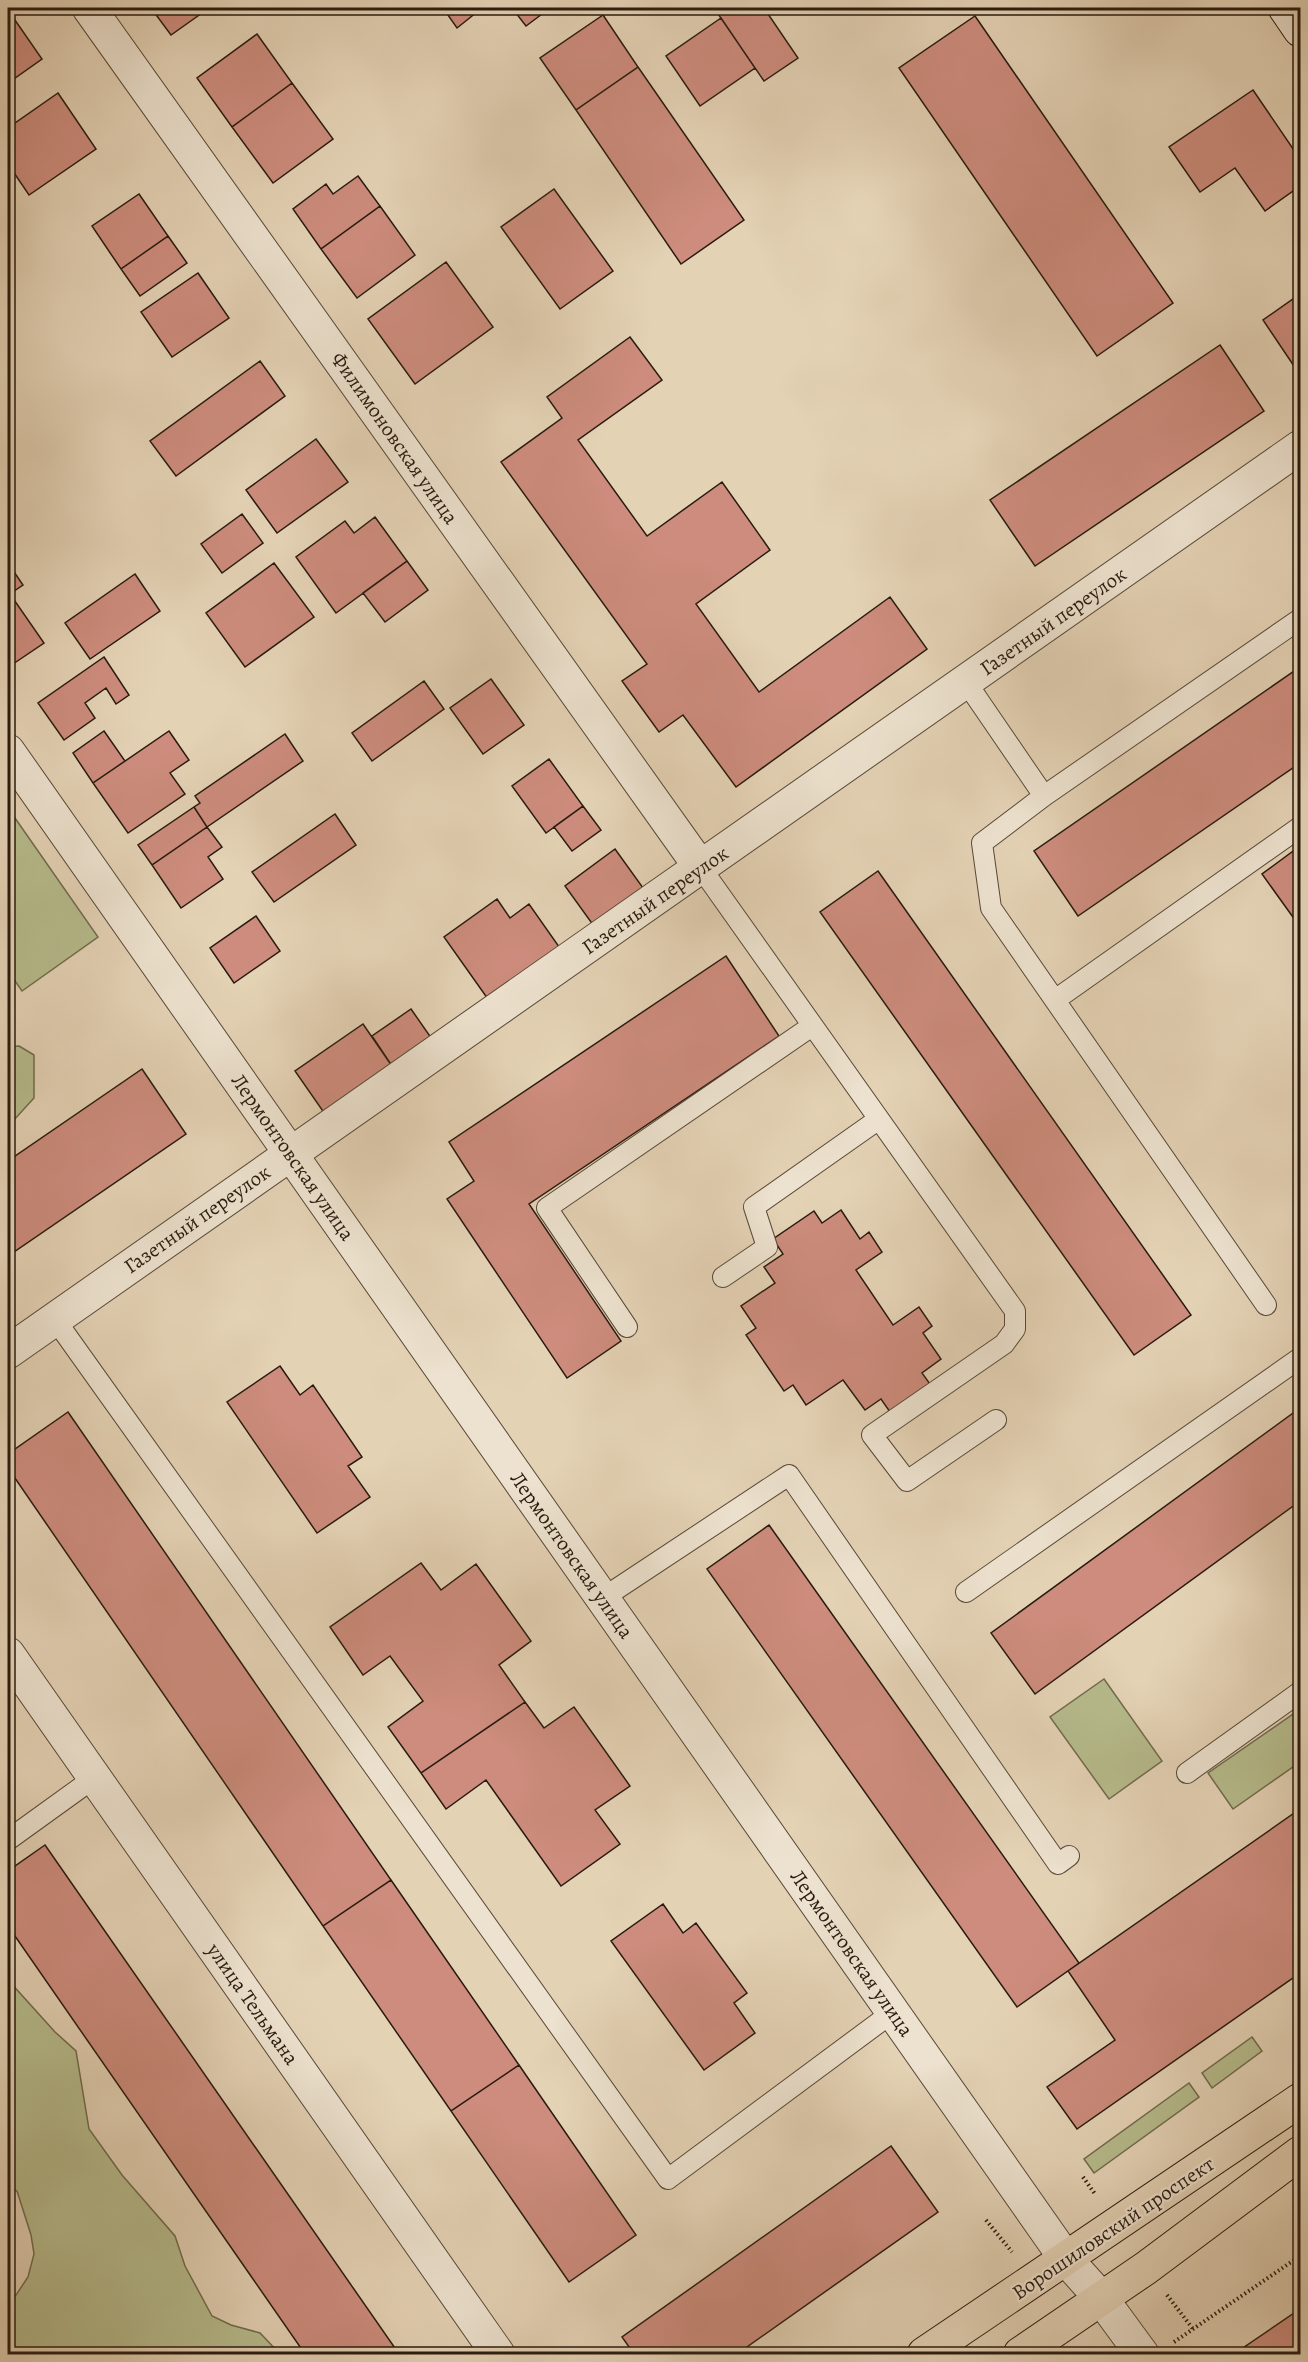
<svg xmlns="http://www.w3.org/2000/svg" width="1308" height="2362" viewBox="0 0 1308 2362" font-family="Alegreya,serif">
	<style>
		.green { fill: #b6bb8c; stroke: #706b4e; stroke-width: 1.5 }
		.building { fill: #cd8c7d; stroke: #291b0f; stroke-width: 1.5 }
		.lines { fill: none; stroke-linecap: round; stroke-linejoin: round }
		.lane-casing { stroke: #584938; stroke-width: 22 }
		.street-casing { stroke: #584938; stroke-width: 35 }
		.secondary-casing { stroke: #291b0f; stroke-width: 35 }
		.primary-casing { stroke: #291b0f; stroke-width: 35 }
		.path { stroke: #291b0f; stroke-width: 4; stroke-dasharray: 1.5 3; stroke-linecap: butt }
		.lane { stroke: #ede2cf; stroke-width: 20 }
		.street { stroke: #ede2cf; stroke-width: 33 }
		.secondary { stroke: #ede2cf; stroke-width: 33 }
		.primary { stroke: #e4d2b5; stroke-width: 33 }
		.labels { text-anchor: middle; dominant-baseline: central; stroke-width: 4.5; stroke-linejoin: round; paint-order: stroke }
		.street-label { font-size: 21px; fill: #291b0f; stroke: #ede2cf }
	</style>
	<rect width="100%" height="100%" fill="#e4d2b5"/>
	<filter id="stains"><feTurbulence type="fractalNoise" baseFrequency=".00333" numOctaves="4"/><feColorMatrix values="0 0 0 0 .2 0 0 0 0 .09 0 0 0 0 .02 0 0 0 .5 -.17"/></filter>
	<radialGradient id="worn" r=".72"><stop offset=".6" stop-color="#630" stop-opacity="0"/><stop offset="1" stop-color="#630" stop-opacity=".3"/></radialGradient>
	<path class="green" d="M 8,808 L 98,937 L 22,991 L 8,971 Z
		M 19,1046 L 34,1055 L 34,1098 L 13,1121 L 8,1121 L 8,1047 Z
		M 1104,1679 L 1162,1761 L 1109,1799 L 1050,1717 Z
		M 1299,1710 L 1300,1762 L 1233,1809 L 1208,1773 Z
		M 8,1976 L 10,1982 L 55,2032 L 76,2051 L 89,2129 L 122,2175 L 175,2236 L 185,2266 L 212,2316 L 231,2325 L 260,2333 L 280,2354 L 8,2354 L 8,2307 L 28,2277 L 34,2254 L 31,2235 L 17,2191 L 8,2186 Z
		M 1252,2037 L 1262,2051 L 1212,2088 L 1202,2073 Z
		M 1189,2083 L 1199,2097 L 1094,2173 L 1084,2159 Z"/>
	<path class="building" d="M 151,8 L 209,8 L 171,35 Z
		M 443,8 L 482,8 L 457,28 Z
		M 512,8 L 550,8 L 526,26 Z
		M 714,8 L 764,8 L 798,58 L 764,81 Z
		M 8,10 L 42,59 L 8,83 Z
		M 603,15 L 638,67 L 576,110 L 540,58 Z
		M 975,16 L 1173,303 L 1097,356 L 899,68 Z
		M 721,18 L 755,68 L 700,106 L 666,56 Z
		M 257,34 L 292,83 L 232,127 L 197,78 Z
		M 638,67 L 744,220 L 681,264 L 576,110 Z
		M 292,83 L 333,139 L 273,183 L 232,127 Z
		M 1253,90 L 1300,159 L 1300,186 L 1265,211 L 1235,168 L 1200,192 L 1169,147 Z
		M 58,93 L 96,149 L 29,195 L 8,164 L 8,128 Z
		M 358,176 L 380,206 L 321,249 L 293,209 L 326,184 L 333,194 Z
		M 554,189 L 613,271 L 560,309 L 501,227 Z
		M 139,194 L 168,236 L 121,269 L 92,226 Z
		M 380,206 L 415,255 L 357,298 L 321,249 Z
		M 168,236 L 187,263 L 140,296 L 121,269 Z
		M 446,262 L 493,327 L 415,384 L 368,319 Z
		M 198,273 L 229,318 L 172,357 L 141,312 Z
		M 1300,294 L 1300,375 L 1263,320 Z
		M 630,337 L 662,380 L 578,440 L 647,536 L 722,482 L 770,550 L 696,604 L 759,692 L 890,597 L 927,649 L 736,787 L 683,715 L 659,732 L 622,681 L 647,664 L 501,462 L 562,418 L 547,397 Z
		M 1220,345 L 1264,411 L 1035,566 L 990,500 Z
		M 260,361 L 285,396 L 176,476 L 150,441 Z
		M 316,439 L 348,482 L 277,533 L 246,490 Z
		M 242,514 L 263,543 L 222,573 L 201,544 Z
		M 375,517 L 407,561 L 336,613 L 296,557 L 345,521 L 354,533 Z
		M 407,561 L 428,590 L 385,622 L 363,593 Z
		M 8,563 L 23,585 L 8,595 Z
		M 274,563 L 314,617 L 245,667 L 206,613 Z
		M 135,574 L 160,611 L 90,659 L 65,623 Z
		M 10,594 L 44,643 L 10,666 L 8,662 L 8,595 Z
		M 104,657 L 129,695 L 116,704 L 106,688 L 85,703 L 95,718 L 64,740 L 38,703 Z
		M 1300,667 L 1300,763 L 1078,916 L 1034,851 Z
		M 491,679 L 524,725 L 483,754 L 450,708 Z
		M 424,681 L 444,709 L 372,761 L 352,733 Z
		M 104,731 L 125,761 L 93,783 L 73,753 Z
		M 169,731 L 189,760 L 170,773 L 185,794 L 128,833 L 93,783 Z
		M 285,734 L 303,761 L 207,827 L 194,807 L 200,803 L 195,796 Z
		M 549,759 L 583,806 L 546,833 L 512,786 Z
		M 583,806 L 601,830 L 572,851 L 554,827 Z
		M 194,807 L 207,827 L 152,865 L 138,845 Z
		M 335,814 L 356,845 L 274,902 L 252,872 Z
		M 207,827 L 222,847 L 208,857 L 223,879 L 181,908 L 152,865 Z
		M 1300,846 L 1300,927 L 1262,874 Z
		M 615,849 L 646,892 L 596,929 L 565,886 Z
		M 878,871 L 1191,1315 L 1134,1355 L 820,912 Z
		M 497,899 L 510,918 L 529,904 L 562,951 L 490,1002 L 444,937 Z
		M 256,916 L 280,951 L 234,983 L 210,948 Z
		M 726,956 L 779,1036 L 529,1204 L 621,1341 L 567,1378 L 447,1199 L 474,1181 L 449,1142 Z
		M 411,1009 L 434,1042 L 394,1069 L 372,1036 Z
		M 363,1024 L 394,1069 L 327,1117 L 295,1071 Z
		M 142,1069 L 186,1134 L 8,1256 L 8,1161 Z
		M 841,1210 L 860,1239 L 869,1232 L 882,1252 L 856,1270 L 893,1325 L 919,1307 L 932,1326 L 923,1333 L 941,1359 L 922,1373 L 930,1384 L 890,1412 L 881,1399 L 865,1410 L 843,1380 L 806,1405 L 793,1385 L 784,1391 L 746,1335 L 756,1328 L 741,1306 L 775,1283 L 764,1267 L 783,1254 L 773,1239 L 814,1211 L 822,1223 Z
		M 280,1366 L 300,1395 L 313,1385 L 362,1457 L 348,1466 L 370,1497 L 317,1533 L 227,1402 Z
		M 1300,1408 L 1300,1501 L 1035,1694 L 991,1633 Z
		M 68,1412 L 391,1880 L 323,1926 L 8,1468 L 8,1454 Z
		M 769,1525 L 1079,1963 L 1017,2007 L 707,1569 Z
		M 421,1563 L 441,1590 L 476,1564 L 531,1641 L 499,1665 L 525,1702 L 421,1773 L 388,1727 L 423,1701 L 390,1656 L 363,1675 L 330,1627 Z
		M 525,1702 L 544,1728 L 574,1707 L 630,1786 L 595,1810 L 620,1844 L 561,1886 L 486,1780 L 446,1809 L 421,1773 Z
		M 1300,1809 L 1300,1973 L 1077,2129 L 1047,2087 L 1115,2040 L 1068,1971 Z
		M 45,1845 L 397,2351 L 391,2354 L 305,2354 L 8,1926 L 8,1871 Z
		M 391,1880 L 519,2065 L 451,2111 L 323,1926 Z
		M 663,1904 L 683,1933 L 696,1923 L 747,1993 L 734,2003 L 755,2033 L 704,2070 L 611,1941 Z
		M 519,2065 L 636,2235 L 569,2282 L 451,2111 Z
		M 891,2146 L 938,2212 L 737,2354 L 634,2354 L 622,2337 Z
		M 1300,2309 L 1300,2354 L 1234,2354 Z"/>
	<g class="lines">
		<defs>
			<path id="lane" d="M 966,682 L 1044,796
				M 701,868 L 1015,1311 L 1015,1329 L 1004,1344 L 872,1435 L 907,1481 L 996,1420
				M 1055,1000 L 1300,827
				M 723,1277 L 767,1247 L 754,1207 L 879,1119
				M 1266,1305 L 991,908 L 982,843 L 1044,796 L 1300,619
				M 54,1318 L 668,2179 L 893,2012
				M 627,1327 L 547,1208 L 812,1026
				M 966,1592 L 1300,1358
				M 603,1598 L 789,1475 L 1058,1864 L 1069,1856
				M 1187,1773 L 1300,1692
				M 8,1840 L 94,1778"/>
			<path id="street" d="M 89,8 L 701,868
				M 8,751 L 1066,2259 L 1101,2298 L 1142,2354
				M 8,1352 L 1300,447
				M 8,1654 L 498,2354"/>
			<path id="secondary" d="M 1285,8 L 1300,30"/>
			<path id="primary" d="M 924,2354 L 1300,2100
				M 1020,2354 L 1146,2268 L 1300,2153"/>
		</defs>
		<use href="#lane" class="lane-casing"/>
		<use href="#street" class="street-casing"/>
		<use href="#secondary" class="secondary-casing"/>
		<use href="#primary" class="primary-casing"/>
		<path class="path" d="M 1083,2177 L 1095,2194
			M 986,2220 L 1012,2252
			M 1167,2295 L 1193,2329
			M 1174,2342 L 1300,2256"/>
		<use href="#lane" class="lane"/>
		<use href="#street" class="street"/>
		<use href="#secondary" class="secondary"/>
		<use href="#primary" class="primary"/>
	</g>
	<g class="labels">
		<g class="street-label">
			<text transform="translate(395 438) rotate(55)">Филимоновская улица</text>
			<text transform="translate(1053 621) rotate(-35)">Газетный переулок</text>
			<text transform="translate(655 900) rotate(-35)">Газетный переулок</text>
			<text transform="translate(293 1157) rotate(55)">Лермонтовская улица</text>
			<text transform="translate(197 1219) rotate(-35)">Газетный переулок</text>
			<text transform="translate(572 1555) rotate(55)">Лермонтовская улица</text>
			<text transform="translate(852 1953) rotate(55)">Лермонтовская улица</text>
			<text transform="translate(253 2004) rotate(55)">улица Тельмана</text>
			<text transform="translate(1113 2228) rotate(-34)">Ворошиловский проспект</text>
		</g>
	</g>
	<rect width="1308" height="2362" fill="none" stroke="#e4d2b5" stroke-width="30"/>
	<rect x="9" y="9" width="1290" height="2344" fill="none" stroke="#291b0f" stroke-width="3"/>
	<rect x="15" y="15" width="1278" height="2332" fill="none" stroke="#291b0f" stroke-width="1.5"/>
	<rect width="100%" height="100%" filter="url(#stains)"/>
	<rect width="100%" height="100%" fill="url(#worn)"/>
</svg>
